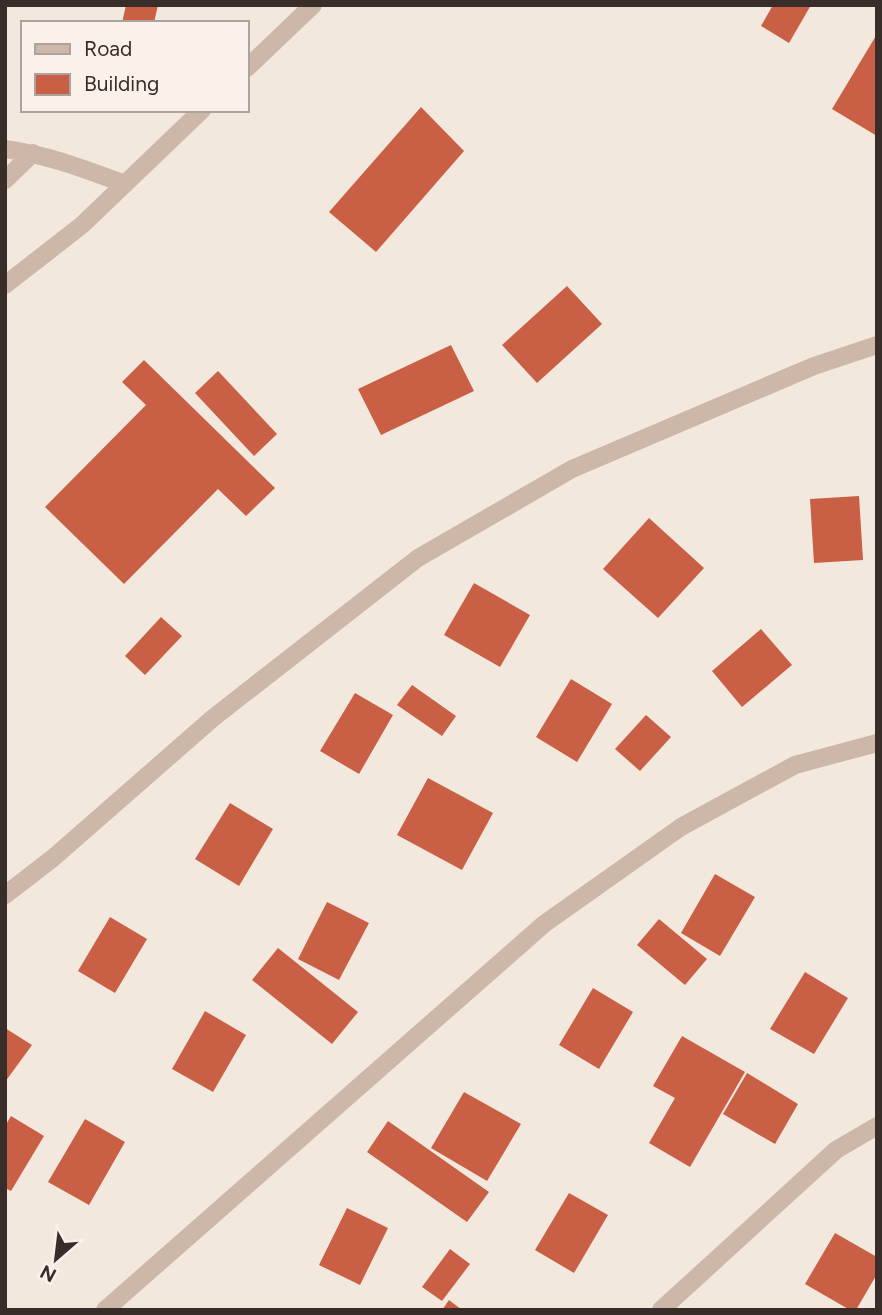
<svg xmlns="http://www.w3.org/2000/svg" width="882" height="1315" viewBox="0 0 882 1315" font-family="Figtree,sans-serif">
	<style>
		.building { fill: #c95f45 }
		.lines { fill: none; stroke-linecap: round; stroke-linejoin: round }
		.minor { stroke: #ccb7a8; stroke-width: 18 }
		.tertiary { stroke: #ccb7a8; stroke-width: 18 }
	</style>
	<rect width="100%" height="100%" fill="#f3e8dd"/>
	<path class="building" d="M 126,5 L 158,5 L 154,23 L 122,23 Z
		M 773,5 L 811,5 L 789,43 L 761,26 Z
		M 877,34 L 877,136 L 832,109 Z
		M 421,107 L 464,151 L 376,252 L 329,212 Z
		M 567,286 L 602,324 L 537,383 L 502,345 Z
		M 451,345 L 474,391 L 381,435 L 358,389 Z
		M 144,360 L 275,488 L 246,516 L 218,489 L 124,584 L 45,507 L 146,405 L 122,382 Z
		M 218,371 L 277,434 L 254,456 L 195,393 Z
		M 859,496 L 863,560 L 814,563 L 810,499 Z
		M 649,518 L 704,568 L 658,618 L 603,569 Z
		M 474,583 L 530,615 L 500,667 L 444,635 Z
		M 161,617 L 182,636 L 145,675 L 125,656 Z
		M 761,629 L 792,665 L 742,707 L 712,671 Z
		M 571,679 L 612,704 L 577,762 L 536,737 Z
		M 412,685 L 456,716 L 442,736 L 397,705 Z
		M 355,693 L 393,715 L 359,774 L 320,751 Z
		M 646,715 L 671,737 L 640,771 L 615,749 Z
		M 428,778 L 493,813 L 462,870 L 397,835 Z
		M 230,803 L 273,829 L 239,886 L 195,859 Z
		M 715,874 L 755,897 L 720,956 L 681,933 Z
		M 327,902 L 369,923 L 339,980 L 298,959 Z
		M 110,917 L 147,939 L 115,993 L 78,971 Z
		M 659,919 L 707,959 L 685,985 L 637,945 Z
		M 278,948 L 358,1012 L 332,1044 L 252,980 Z
		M 805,972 L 848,998 L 814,1054 L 770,1029 Z
		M 593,988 L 633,1012 L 599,1069 L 559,1045 Z
		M 205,1011 L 246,1035 L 213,1092 L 172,1069 Z
		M 5,1028 L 32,1045 L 5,1082 Z
		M 682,1036 L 745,1072 L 690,1167 L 649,1143 L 675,1098 L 653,1086 Z
		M 747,1073 L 798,1104 L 775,1144 L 723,1114 Z
		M 464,1092 L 521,1124 L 487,1181 L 431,1148 Z
		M 11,1116 L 44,1136 L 11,1191 L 5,1188 L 5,1126 Z
		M 85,1119 L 125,1142 L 89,1205 L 48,1182 Z
		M 388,1121 L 489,1192 L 467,1222 L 367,1152 Z
		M 569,1193 L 608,1215 L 574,1273 L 535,1250 Z
		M 347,1208 L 388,1228 L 360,1285 L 319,1265 Z
		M 835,1233 L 877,1257 L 877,1274 L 856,1310 L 850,1310 L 805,1284 Z
		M 450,1249 L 470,1264 L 442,1301 L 422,1287 Z
		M 449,1300 L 462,1310 L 442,1310 Z"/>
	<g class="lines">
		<path class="minor" d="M 5,149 C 49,155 84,169 125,184
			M 5,180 L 33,153
			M 5,895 L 53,858 L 213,718 L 418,558 L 572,469 L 814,366 L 877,345
			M 105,1310 L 544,924 L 681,827 L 795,765 L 877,743
			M 661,1310 L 836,1150 L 877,1126"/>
		<path class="tertiary" d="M 247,68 L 313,5
			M 5,285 L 82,225 L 202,110"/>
	</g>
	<rect width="882" height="1315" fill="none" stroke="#382d29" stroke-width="14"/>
	<rect x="21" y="21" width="228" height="91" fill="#faf2ea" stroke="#aca39d" stroke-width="2"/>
	<rect x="35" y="44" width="35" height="10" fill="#ccb7a8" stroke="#aca39d" stroke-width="2"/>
	<text x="84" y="56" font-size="21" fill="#382d29">Road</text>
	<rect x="35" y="74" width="35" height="21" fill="#c95f45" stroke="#aca39d" stroke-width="2"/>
	<text x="84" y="91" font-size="21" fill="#382d29">Building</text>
	<g transform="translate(56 1259) rotate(208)" stroke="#faf2ea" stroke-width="5" paint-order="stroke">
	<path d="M0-5L12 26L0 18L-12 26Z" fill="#382d29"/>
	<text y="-10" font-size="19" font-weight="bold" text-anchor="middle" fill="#382d29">N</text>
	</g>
</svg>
